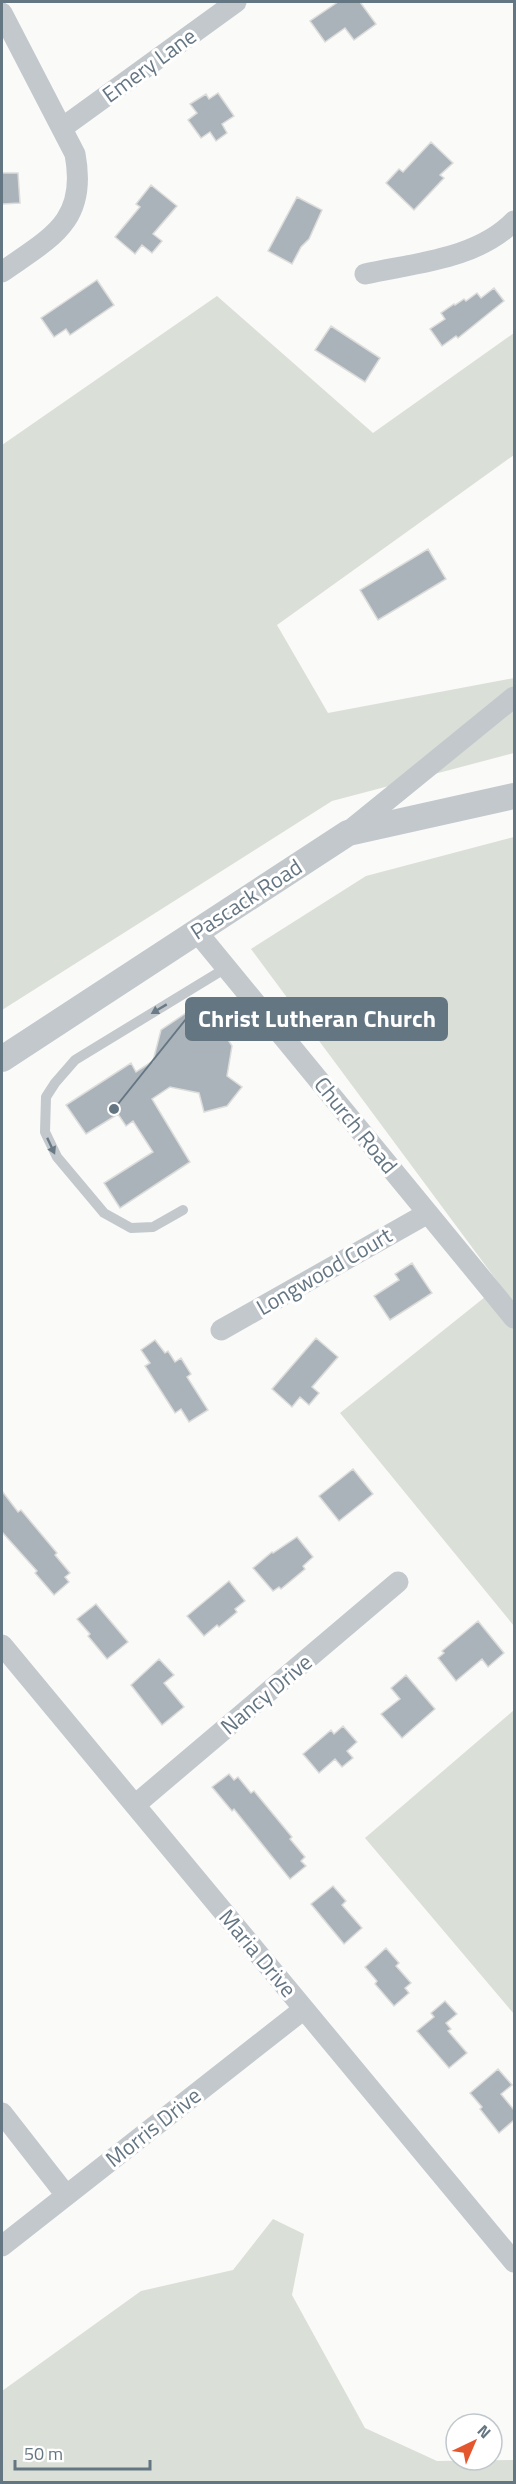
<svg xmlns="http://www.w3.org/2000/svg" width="516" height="2484" viewBox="0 0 516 2484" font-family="'Titillium Web',sans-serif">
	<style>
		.green { fill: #dadfd7 }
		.building { fill: #aab3b9; stroke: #dcdcda; stroke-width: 1.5 }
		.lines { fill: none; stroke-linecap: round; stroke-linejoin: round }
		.service { stroke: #c3c8cc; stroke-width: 10 }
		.minor { stroke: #c3c8cc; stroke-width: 21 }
		.tertiary { stroke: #c3c8cc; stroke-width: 26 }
		.oneway { fill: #6a7a87 }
		.labels { text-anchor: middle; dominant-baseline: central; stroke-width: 6; stroke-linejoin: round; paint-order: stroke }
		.street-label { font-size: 22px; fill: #657683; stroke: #fff }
		.leader { fill: none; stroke: #657683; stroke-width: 2 }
		.callout-dot { fill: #657683; stroke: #fff; stroke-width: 2 }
		.callout { fill: #657683; stroke: #657683; stroke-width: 2 }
		.callout-label { font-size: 24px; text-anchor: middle; font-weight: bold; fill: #fff }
	</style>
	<rect width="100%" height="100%" fill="#fafaf8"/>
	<path class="green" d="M 217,296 L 373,433 L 514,333 L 514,455 L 277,625 L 328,713 L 514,678 L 514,753 L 332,801 L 2,1010 L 2,445 Z
		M 514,837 L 514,1626 L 340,1413 L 500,1285 L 251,949 L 366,876 Z
		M 514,1710 L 514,2014 L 365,1838 Z
		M 273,2219 L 304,2234 L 292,2295 L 365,2428 L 437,2461 L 514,2460 L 514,2482 L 2,2482 L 2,2391 L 141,2291 L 233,2270 Z"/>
	<path class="building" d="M 338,2 L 360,2 L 376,24 L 354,40 L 345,28 L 325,42 L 310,21 Z
		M 218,93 L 234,116 L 222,124 L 227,133 L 216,141 L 210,132 L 201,138 L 188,120 L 197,113 L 190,104 L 206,94 L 209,99 Z
		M 431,142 L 453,163 L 440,175 L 444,178 L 414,210 L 386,183 L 399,169 L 403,172 Z
		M 2,173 L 18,173 L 20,203 L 2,204 Z
		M 151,185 L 177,206 L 153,234 L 162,241 L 152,253 L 142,245 L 135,254 L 115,237 L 140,207 L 136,204 Z
		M 297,197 L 322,210 L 309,239 L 301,247 L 292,264 L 268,251 Z
		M 97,280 L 114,305 L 70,335 L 66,329 L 54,337 L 41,318 Z
		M 494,288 L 504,301 L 458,338 L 456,336 L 442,346 L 430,329 L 445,319 L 441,313 L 454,304 L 455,305 L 464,299 L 466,301 L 477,293 L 481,298 Z
		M 331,326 L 380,358 L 365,382 L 315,350 Z
		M 428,549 L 446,579 L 378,620 L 360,590 Z
		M 186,1013 L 216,1020 L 232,1046 L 227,1076 L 242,1087 L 227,1106 L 204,1112 L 199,1093 L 170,1087 L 152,1099 L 190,1162 L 120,1208 L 104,1183 L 153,1152 L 133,1121 L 126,1126 L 118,1114 L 86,1134 L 66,1105 L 131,1063 L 136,1072 L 153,1061 L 161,1030 Z
		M 412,1263 L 432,1293 L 390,1320 L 374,1296 L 399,1280 L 395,1274 Z
		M 316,1338 L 338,1357 L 312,1387 L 319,1393 L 309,1405 L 300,1397 L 292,1407 L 272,1389 Z
		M 155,1340 L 165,1353 L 168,1351 L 175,1362 L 181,1358 L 191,1374 L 187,1377 L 208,1410 L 189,1422 L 181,1409 L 175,1413 L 145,1366 L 150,1363 L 141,1350 Z
		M 353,1469 L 373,1494 L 339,1521 L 319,1496 Z
		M 2,1491 L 18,1512 L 21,1510 L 57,1553 L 55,1555 L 70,1573 L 65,1577 L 69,1582 L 54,1595 L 35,1573 L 37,1571 L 2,1532 Z
		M 297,1537 L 313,1557 L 303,1566 L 305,1569 L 281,1589 L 279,1587 L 273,1591 L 253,1568 L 272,1552 L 273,1553 Z
		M 229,1581 L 245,1601 L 235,1609 L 237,1612 L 219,1627 L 217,1625 L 204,1636 L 187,1616 Z
		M 96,1604 L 128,1642 L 107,1659 L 88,1636 L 90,1634 L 77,1619 Z
		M 478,1621 L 504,1653 L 488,1667 L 482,1659 L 456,1681 L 438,1658 L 444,1653 L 442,1651 Z
		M 159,1659 L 174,1675 L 164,1683 L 184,1707 L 162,1725 L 131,1685 Z
		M 406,1675 L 435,1709 L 402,1738 L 381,1714 L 400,1699 L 391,1688 Z
		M 343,1726 L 357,1742 L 347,1751 L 353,1758 L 342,1767 L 335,1759 L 319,1773 L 303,1754 L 331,1730 L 334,1734 Z
		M 229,1774 L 234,1780 L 238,1777 L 251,1793 L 254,1791 L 292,1837 L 290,1839 L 305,1857 L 301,1861 L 306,1866 L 290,1879 L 234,1809 L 232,1811 L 212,1787 Z
		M 333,1886 L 346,1901 L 342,1905 L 362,1928 L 344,1944 L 311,1904 Z
		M 386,1948 L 399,1963 L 396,1966 L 411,1983 L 405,1988 L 409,1993 L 394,2006 L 375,1984 L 377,1981 L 365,1967 Z
		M 445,2001 L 457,2014 L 446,2023 L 451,2029 L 448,2031 L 467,2053 L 449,2068 L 417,2031 L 434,2017 L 431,2013 Z
		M 498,2069 L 512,2085 L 501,2094 L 514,2110 L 514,2120 L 499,2133 L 480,2109 L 482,2107 L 470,2093 Z"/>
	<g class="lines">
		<path class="service" d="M 183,1210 L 153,1227 L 131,1228 L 104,1213 L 57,1157 L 45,1132 L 46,1097 L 55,1083 L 75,1060 L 226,968"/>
		<path class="minor" d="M 2,13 L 75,154 C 88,222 50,238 2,272
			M 62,128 L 236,2
			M 365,274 C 415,263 477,259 514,221
			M 348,832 L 514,697
			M 197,932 L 514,1318
			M 221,1330 L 428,1213
			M 2,1645 L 514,2262
			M 135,1805 L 398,1582
			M 2,2113 L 66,2195
			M 2,2246 L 304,2009"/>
		<path class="tertiary" d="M 2,1059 L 348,833 L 514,796"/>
	</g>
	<defs><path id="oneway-solid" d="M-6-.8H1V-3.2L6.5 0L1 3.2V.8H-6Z" transform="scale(1.5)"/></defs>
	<g class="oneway">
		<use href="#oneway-solid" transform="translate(159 1009) rotate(149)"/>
		<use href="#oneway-solid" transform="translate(51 1146) rotate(65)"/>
	</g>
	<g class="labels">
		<g class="street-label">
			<text transform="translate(149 65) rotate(-36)">Emery Lane</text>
			<text transform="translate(246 899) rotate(-33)">Pascack Road</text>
			<text transform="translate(356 1125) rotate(51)">Church Road</text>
			<text transform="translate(324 1271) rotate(-30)">Longwood Court</text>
			<text transform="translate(266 1694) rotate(-40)">Nancy Drive</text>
			<text transform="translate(258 1953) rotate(50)">Maria Drive</text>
			<text transform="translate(153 2127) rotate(-38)">Morris Drive</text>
		</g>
	</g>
	<path class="leader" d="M114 1109L186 1019"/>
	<circle class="callout-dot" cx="114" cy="1109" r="6"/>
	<rect class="callout" x="186" y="998" width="261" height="42" rx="6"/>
	<g class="callout-label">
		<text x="317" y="1027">Christ Lutheran Church</text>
	</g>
	<rect width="516" height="2484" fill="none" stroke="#657683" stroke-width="6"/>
	<g transform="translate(474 2442) rotate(44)"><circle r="28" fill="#ffffff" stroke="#c1c8cd" stroke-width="1.5"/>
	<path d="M0-4.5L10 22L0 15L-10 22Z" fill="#e4572e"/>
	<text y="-9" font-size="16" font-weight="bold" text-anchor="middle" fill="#657683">N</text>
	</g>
	<path d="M15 2460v9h135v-9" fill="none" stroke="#657683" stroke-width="3"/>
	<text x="24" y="2460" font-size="18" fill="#657683" stroke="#ffffff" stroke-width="4.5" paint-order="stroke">50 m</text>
</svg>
